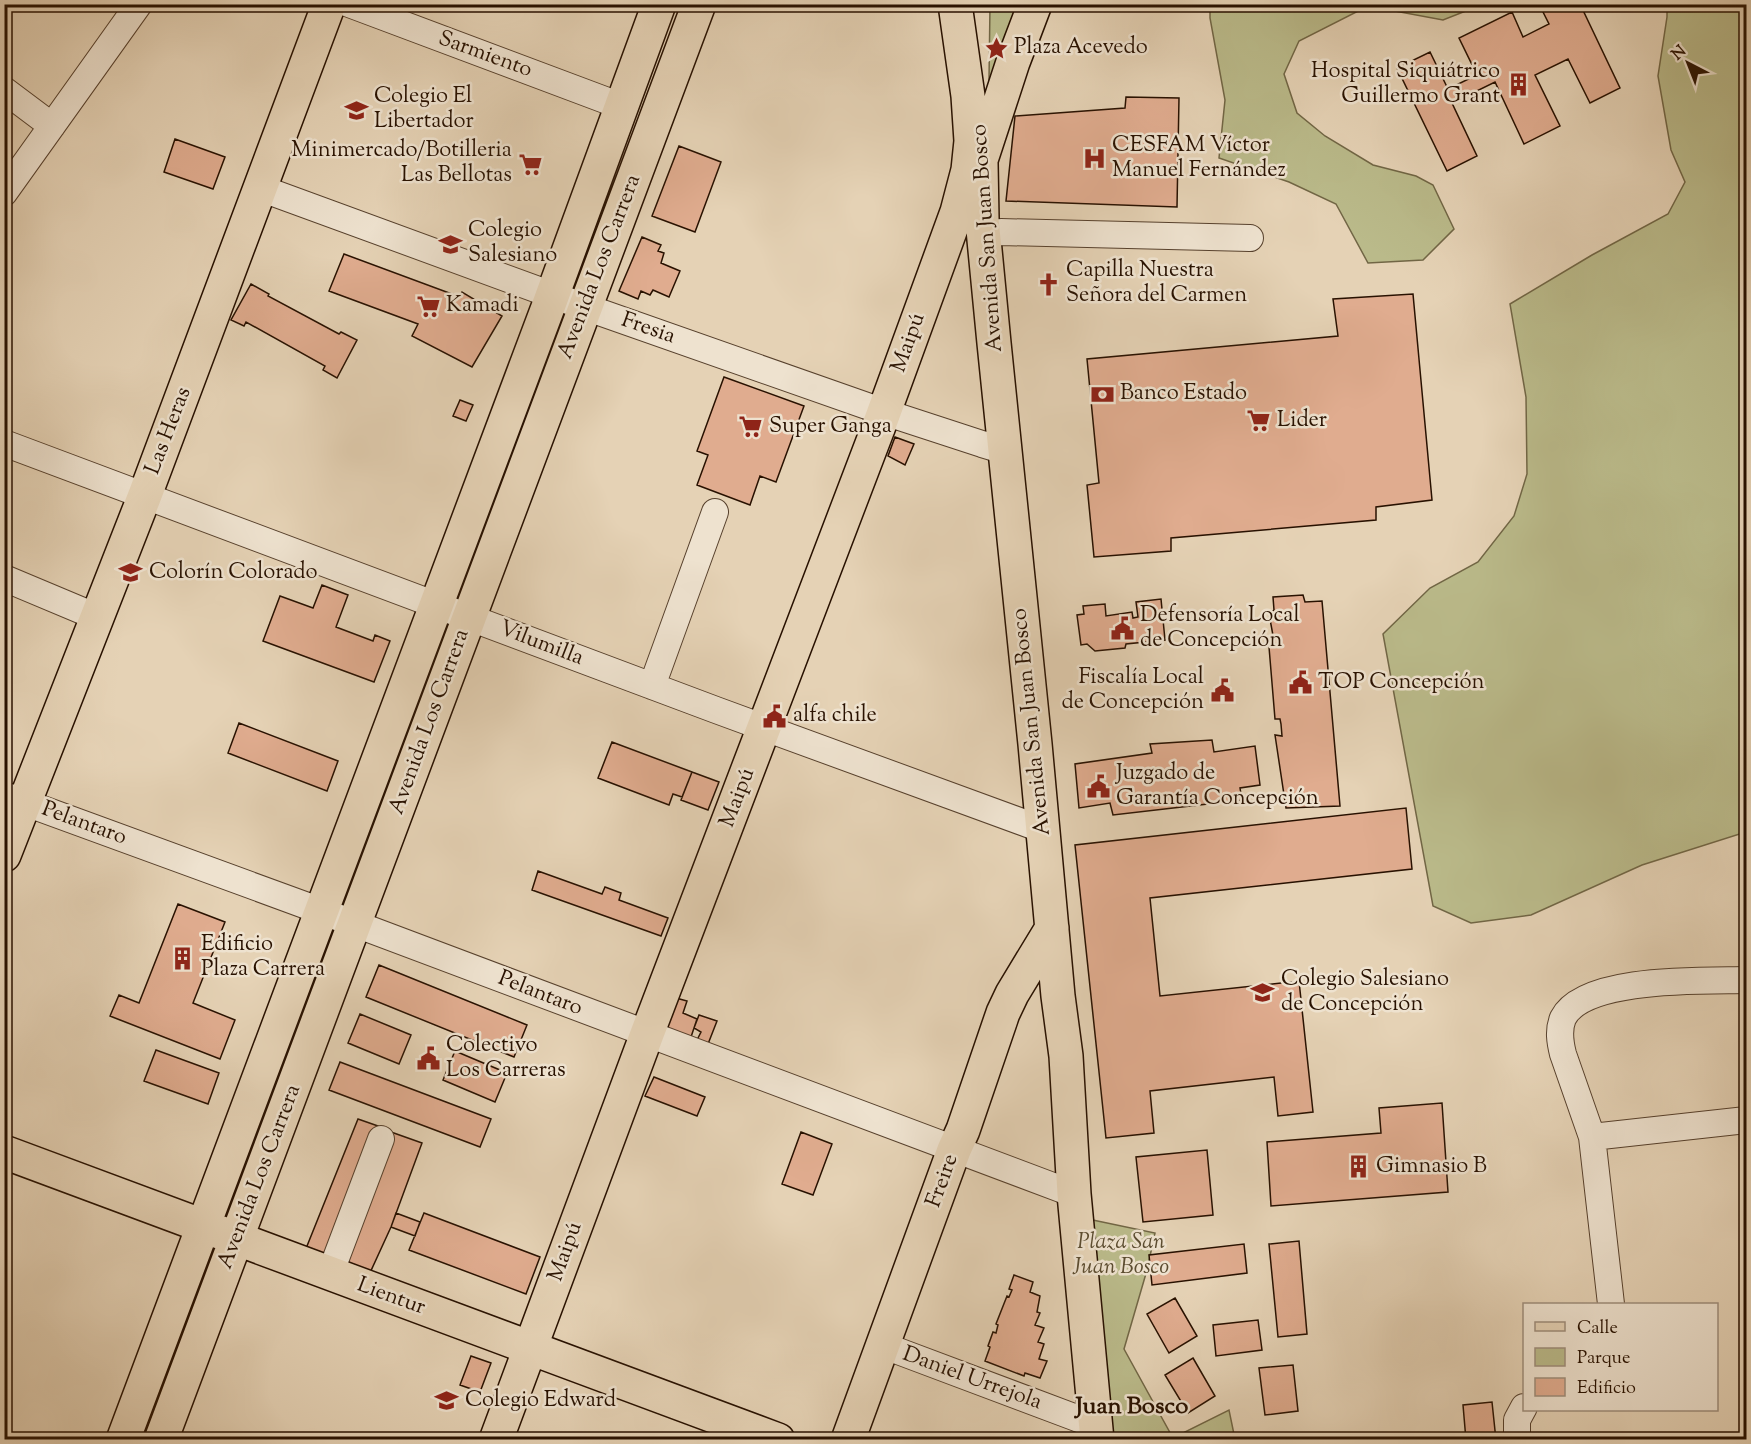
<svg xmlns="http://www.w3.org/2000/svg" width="1751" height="1444" viewBox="0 0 1751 1444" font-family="'Sorts Mill Goudy',serif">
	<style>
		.green { fill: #baba8a; stroke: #716645; stroke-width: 1.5 }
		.building { fill: #e0ac8f; stroke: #281100; stroke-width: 1.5 }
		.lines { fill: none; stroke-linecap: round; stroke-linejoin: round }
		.minor-casing { stroke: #57412d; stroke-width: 28 }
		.major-casing { stroke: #281100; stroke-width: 36 }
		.minor { stroke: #eee2cf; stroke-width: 26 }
		.major { stroke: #e5d2b5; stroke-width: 33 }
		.labels { text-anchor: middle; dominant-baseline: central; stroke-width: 5; stroke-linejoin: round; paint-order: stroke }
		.poi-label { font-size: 22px; fill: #281100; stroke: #eee2cf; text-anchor: start }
		.street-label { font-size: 22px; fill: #281100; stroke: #eee2cf }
		.park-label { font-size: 22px; font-style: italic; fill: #5b4c30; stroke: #eee2cf }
		.neighbourhood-label { font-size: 24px; font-weight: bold; fill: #281100; stroke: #eee2cf }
	</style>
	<rect width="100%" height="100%" fill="#e5d2b5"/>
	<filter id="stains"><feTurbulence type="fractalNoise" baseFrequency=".00333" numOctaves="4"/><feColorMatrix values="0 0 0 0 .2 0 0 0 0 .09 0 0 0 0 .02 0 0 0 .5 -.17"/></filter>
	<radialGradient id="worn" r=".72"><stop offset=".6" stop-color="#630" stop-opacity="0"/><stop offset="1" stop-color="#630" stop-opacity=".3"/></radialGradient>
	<path class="green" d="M 990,5 L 1019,5 L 989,81 Z
		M 1210,5 L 1481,5 L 1443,20 L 1368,6 L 1299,41 L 1284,74 L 1297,113 L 1325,136 L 1373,165 L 1416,176 L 1433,185 L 1454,229 L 1423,260 L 1368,263 L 1336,204 L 1289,182 L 1219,158 L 1225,100 L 1210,18 Z
		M 1667,5 L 1746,5 L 1746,832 L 1642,865 L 1531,915 L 1471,923 L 1433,906 L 1383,634 L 1430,588 L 1478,562 L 1514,516 L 1527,474 L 1526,397 L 1510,304 L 1592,255 L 1668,214 L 1685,182 L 1671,150 L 1658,76 L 1667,17 Z
		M 1088,1219 L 1155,1233 L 1147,1270 L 1124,1349 L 1173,1438 L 1229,1410 L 1235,1439 L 1102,1439 Z"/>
	<path class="building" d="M 1539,4 L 1580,4 L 1620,88 L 1590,103 L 1568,59 L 1535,75 L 1560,126 L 1524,144 L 1495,82 L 1452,103 L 1477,156 L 1447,171 L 1397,68 L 1430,52 L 1448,89 L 1477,75 L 1459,38 L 1512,12 L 1523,37 L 1549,24 Z
		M 1126,97 L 1179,98 L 1177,207 L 1006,201 L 1015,116 L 1125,108 Z
		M 175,139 L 225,157 L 213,189 L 164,172 Z
		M 679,146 L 721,162 L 695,232 L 652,216 Z
		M 642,237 L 661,245 L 658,251 L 664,253 L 661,263 L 680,271 L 669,297 L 653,290 L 650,295 L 641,291 L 638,299 L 619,291 Z
		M 344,254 L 460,297 L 462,292 L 502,316 L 472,367 L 412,336 L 418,324 L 329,291 Z
		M 251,284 L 269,294 L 268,296 L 339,334 L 341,332 L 357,340 L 337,378 L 323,370 L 325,366 L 246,322 L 244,326 L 231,320 Z
		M 1413,294 L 1432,500 L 1376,507 L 1376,520 L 1171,538 L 1171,551 L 1094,557 L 1087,485 L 1099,483 L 1087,359 L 1338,336 L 1333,299 Z
		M 724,377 L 804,406 L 776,482 L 760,476 L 750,505 L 697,485 L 708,455 L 697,451 Z
		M 460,400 L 473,405 L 466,421 L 453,416 Z
		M 895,437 L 914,444 L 905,465 L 888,456 Z
		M 322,585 L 348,595 L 336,627 L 373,641 L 375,635 L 390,641 L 374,682 L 263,641 L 280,596 L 313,608 Z
		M 1303,595 L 1305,602 L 1322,601 L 1340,806 L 1286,808 L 1275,735 L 1282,736 L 1281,724 L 1280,719 L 1275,719 L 1269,647 L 1275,646 L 1269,614 L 1274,610 L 1273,597 Z
		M 1161,599 L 1165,640 L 1126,644 L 1125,648 L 1095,651 L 1087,644 L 1081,645 L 1077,615 L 1084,614 L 1083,606 L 1105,604 L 1106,616 L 1132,612 L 1133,618 L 1138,617 L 1136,602 Z
		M 239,723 L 338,761 L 327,791 L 228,753 Z
		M 1212,740 L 1214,752 L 1255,746 L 1260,785 L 1240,788 L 1242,800 L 1113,815 L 1110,803 L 1079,808 L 1075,764 L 1152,753 L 1150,744 Z
		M 612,742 L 692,772 L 682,797 L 673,794 L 669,805 L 598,778 Z
		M 692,772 L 719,782 L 708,810 L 681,800 Z
		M 1406,808 L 1412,869 L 1150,898 L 1160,996 L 1299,981 L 1313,1112 L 1278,1116 L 1274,1077 L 1150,1091 L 1154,1133 L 1106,1138 L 1075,845 Z
		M 538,871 L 602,894 L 605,887 L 621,893 L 619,900 L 668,918 L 661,936 L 532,890 Z
		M 178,904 L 225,922 L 193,1003 L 235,1020 L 220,1059 L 110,1016 L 119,995 L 139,1003 Z
		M 379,965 L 527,1025 L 514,1057 L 366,997 Z
		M 676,998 L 687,1001 L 683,1013 L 697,1019 L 691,1037 L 670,1030 L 665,1022 Z
		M 360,1014 L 411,1035 L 399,1064 L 348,1043 Z
		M 699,1015 L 717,1021 L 708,1044 L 697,1040 L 701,1032 L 694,1028 Z
		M 156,1050 L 219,1073 L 208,1104 L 144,1081 Z
		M 455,1051 L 507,1073 L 495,1102 L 443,1080 Z
		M 340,1062 L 491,1119 L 480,1147 L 329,1090 Z
		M 654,1077 L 705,1097 L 697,1116 L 645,1096 Z
		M 1442,1103 L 1448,1192 L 1271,1206 L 1267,1142 L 1381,1133 L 1379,1108 Z
		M 358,1119 L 378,1126 L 324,1257 L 305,1251 Z
		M 391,1132 L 422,1143 L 391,1227 L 369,1275 L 344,1264 Z
		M 801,1132 L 832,1144 L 813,1195 L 782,1184 Z
		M 1207,1150 L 1213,1215 L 1143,1222 L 1136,1157 Z
		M 396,1213 L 420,1222 L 415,1236 L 391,1227 Z
		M 424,1213 L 540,1257 L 526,1294 L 409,1250 Z
		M 1299,1241 L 1307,1334 L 1278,1337 L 1269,1244 Z
		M 1244,1244 L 1247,1273 L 1152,1285 L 1149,1255 Z
		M 1014,1275 L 1033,1282 L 1030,1292 L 1040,1296 L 1037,1312 L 1040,1313 L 1035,1325 L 1044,1328 L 1038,1342 L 1044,1344 L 1039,1359 L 1047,1361 L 1040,1378 L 1025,1373 L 1024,1376 L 985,1361 L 990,1347 L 988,1346 L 993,1332 L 996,1333 L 998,1325 L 996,1324 L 1007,1296 L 1009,1297 L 1012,1290 L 1009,1289 Z
		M 1175,1298 L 1197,1336 L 1169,1353 L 1147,1314 Z
		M 1258,1320 L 1262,1350 L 1216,1356 L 1213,1325 Z
		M 471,1356 L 491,1363 L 480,1392 L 460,1385 Z
		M 1193,1358 L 1215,1396 L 1188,1413 L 1165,1375 Z
		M 1293,1365 L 1298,1411 L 1265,1415 L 1259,1368 Z
		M 1492,1402 L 1496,1440 L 1466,1440 L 1463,1405 Z"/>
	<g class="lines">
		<defs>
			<path id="minor" d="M 349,4 L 621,106
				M 4,90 L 52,126
				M 260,188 L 585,307 L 884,412 L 982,444 L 992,447 L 1004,447
				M 4,193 L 139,4
				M 984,235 L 1001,232 L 1250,238
				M 4,443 L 716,710 L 1044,830
				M 4,578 L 97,617
				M 652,686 L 715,512
				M 4,795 L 321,911 L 1074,1194
				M 1592,1137 L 1746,1120
				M 330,1274 L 381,1139
				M 1611,1304 L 1592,1137 L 1563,1054 C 1560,1042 1558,1030 1563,1018 C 1584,976 1706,981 1746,980
				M 882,1345 L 1095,1425
				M 1517,1440 L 1517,1420 L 1524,1407"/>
			<path id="major" d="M 981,160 L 1013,62 L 1035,4
				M 981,163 L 982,219 L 994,343 L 1035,744 L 1058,996 L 1066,1056 L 1074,1194 L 1097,1440
				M 4,855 L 145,495 L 329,4
				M 4,1152 L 778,1440
				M 123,1440 L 547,310 L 659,4
				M 161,1440 L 699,4
				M 496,1440 L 647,1034 L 880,423 L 957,212 L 968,170 L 971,141 L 968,96 L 955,4
				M 848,1440 L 954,1150 L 963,1130 L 1003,1013 L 1012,994 L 1052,928"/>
		</defs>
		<use href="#minor" class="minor-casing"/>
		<use href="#major" class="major-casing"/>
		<use href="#minor" class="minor"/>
		<use href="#major" class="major"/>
	</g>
	<defs>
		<symbol id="sight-bare" viewBox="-9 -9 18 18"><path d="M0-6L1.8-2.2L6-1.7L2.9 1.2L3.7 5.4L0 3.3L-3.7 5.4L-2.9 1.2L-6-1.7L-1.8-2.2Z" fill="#8f2418" stroke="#eee2cf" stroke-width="2.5" paint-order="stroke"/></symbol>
		<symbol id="building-bare" viewBox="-9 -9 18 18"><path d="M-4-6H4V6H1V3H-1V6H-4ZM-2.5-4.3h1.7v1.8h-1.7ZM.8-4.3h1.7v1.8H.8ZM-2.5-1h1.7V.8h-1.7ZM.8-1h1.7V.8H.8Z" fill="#8f2418" stroke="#eee2cf" stroke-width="2.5" paint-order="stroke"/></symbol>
		<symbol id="school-bare" viewBox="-9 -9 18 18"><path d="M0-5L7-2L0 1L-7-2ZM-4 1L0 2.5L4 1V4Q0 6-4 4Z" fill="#8f2418" stroke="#eee2cf" stroke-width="2.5" paint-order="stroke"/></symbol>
		<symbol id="hospital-bare" viewBox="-9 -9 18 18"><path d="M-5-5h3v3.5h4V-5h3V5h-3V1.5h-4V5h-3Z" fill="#8f2418" stroke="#eee2cf" stroke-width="2.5" paint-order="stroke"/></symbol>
		<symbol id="supermarket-bare" viewBox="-9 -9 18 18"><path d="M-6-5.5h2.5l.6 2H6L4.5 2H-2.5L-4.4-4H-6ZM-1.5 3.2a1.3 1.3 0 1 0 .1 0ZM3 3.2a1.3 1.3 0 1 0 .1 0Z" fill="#8f2418" stroke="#eee2cf" stroke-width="2.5" paint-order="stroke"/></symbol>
		<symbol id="church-bare" viewBox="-9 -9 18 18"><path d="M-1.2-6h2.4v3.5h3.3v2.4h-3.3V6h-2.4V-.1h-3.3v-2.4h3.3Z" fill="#8f2418" stroke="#eee2cf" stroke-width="2.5" paint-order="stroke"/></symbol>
		<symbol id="bank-bare" viewBox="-9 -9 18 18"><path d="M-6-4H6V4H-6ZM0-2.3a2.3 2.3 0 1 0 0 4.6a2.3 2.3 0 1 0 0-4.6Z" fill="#8f2418" stroke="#eee2cf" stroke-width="2.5" paint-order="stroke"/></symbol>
		<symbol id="civic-bare" viewBox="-9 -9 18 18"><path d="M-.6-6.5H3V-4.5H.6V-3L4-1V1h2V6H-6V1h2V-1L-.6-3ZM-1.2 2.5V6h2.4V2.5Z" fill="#8f2418" stroke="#eee2cf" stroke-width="2.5" paint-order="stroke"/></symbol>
	</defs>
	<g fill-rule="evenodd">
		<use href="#sight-bare" x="980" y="32" width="33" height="33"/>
		<use href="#building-bare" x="1502" y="68" width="33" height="33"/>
		<use href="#school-bare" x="340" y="94" width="33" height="33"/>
		<use href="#hospital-bare" x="1078" y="142" width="33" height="33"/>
		<use href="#supermarket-bare" x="514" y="148" width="33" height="33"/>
		<use href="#school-bare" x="434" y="228" width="33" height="33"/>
		<use href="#church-bare" x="1032" y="268" width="33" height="33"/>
		<use href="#supermarket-bare" x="412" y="290" width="33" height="33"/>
		<use href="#bank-bare" x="1086" y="378" width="33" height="33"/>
		<use href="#supermarket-bare" x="1242" y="404" width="33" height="33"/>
		<use href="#supermarket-bare" x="734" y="410" width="33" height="33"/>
		<use href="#school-bare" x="114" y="556" width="33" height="33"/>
		<use href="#civic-bare" x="1106" y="612" width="33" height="33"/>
		<use href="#civic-bare" x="1284" y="666" width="33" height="33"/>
		<use href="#civic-bare" x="1206" y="674" width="33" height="33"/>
		<use href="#civic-bare" x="758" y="700" width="33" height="33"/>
		<use href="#civic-bare" x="1082" y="770" width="33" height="33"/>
		<use href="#building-bare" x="166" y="942" width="33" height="33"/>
		<use href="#school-bare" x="1246" y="976" width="33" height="33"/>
		<use href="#civic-bare" x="412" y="1042" width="33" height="33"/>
		<use href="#building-bare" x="1342" y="1150" width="33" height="33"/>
		<use href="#school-bare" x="430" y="1384" width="33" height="33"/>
	</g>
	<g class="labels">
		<g class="poi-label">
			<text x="1014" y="48">Plaza Acevedo</text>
			<text x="1500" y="72" text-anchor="end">Hospital Siquiátrico<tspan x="1500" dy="25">Guillermo Grant</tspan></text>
			<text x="374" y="97">Colegio El<tspan x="374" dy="25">Libertador</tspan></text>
			<text x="1112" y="146">CESFAM Víctor<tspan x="1112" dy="25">Manuel Fernández</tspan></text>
			<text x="512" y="151" text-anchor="end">Minimercado/Botilleria<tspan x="512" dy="25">Las Bellotas</tspan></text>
			<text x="468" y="231">Colegio<tspan x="468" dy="25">Salesiano</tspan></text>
			<text x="1066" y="271">Capilla Nuestra<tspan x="1066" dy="25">Señora del Carmen</tspan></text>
			<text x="446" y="306">Kamadi</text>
			<text x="1120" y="394">Banco Estado</text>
			<text x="1277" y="421">Lider</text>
			<text x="769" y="427">Super Ganga</text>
			<text x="149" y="573">Colorín Colorado</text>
			<text x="1140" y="616">Defensoría Local<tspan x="1140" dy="25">de Concepción</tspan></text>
			<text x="1204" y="678" text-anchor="end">Fiscalía Local<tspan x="1204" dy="25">de Concepción</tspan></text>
			<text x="1318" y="683">TOP Concepción</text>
			<text x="793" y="716">alfa chile</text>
			<text x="1116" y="774">Juzgado de<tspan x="1116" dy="25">Garantía Concepción</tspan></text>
			<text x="201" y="945">Edificio<tspan x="201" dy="25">Plaza Carrera</tspan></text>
			<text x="1281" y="980">Colegio Salesiano<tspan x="1281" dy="25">de Concepción</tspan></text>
			<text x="446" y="1046">Colectivo<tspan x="446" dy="25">Los Carreras</tspan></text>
			<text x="1376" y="1167">Gimnasio B</text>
			<text x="465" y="1401">Colegio Edward</text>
		</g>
		<g class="street-label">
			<text transform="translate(485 55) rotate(20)">Sarmiento</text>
			<text transform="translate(988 238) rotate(-94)">Avenida San Juan Bosco</text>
			<text transform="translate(600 267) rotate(-69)">Avenida Los Carrera</text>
			<text transform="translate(648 329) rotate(19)">Fresia</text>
			<text transform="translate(909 343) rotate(-70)">Maipú</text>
			<text transform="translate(169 431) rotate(-69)">Las Heras</text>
			<text transform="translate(541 644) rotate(21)">Vilumilla</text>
			<text transform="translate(430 722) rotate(-70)">Avenida Los Carrera</text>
			<text transform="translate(1032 722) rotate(-96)">Avenida San Juan Bosco</text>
			<text transform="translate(738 798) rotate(-69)">Maipú</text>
			<text transform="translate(84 824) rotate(20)">Pelantaro</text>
			<text transform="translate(540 994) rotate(21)">Pelantaro</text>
			<text transform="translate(260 1177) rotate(-69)">Avenida Los Carrera</text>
			<text transform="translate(943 1181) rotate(-70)">Freire</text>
			<text transform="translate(566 1252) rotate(-70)">Maipú</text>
			<text transform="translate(391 1297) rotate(20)">Lientur</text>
			<text transform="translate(972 1379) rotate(20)">Daniel Urrejola</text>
		</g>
		<g class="park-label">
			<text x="1121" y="1243">Plaza San<tspan x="1121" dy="25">Juan Bosco</tspan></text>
		</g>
		<g class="neighbourhood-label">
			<text x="1132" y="1407">Juan Bosco</text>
		</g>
	</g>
	<rect width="1751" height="1444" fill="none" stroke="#e5d2b5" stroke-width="24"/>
	<rect x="6" y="6" width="1739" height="1432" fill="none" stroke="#281100" stroke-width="3"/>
	<rect x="12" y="12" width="1727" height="1420" fill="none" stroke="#281100" stroke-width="1.5"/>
	<rect x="1523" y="1303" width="195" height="108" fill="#eee2cf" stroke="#9f8e7c" stroke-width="1.5"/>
	<rect x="1535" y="1322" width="30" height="9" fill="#e5d2b5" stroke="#9f8e7c" stroke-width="1.5"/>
	<text x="1577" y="1333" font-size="18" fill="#281100">Calle</text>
	<rect x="1535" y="1348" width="30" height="18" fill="#baba8a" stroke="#9f8e7c" stroke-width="1.5"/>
	<text x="1577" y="1363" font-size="18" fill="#281100">Parque</text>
	<rect x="1535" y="1378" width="30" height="18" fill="#e0ac8f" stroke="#9f8e7c" stroke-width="1.5"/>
	<text x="1577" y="1393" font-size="18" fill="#281100">Edificio</text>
	<g transform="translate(1688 63) rotate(318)" stroke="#eee2cf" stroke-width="4.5" paint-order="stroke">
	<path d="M0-4.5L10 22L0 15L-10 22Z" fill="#281100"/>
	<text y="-9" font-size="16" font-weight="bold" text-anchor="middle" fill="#281100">N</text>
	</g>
	<rect width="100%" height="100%" filter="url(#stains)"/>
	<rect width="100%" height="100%" fill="url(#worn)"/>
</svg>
